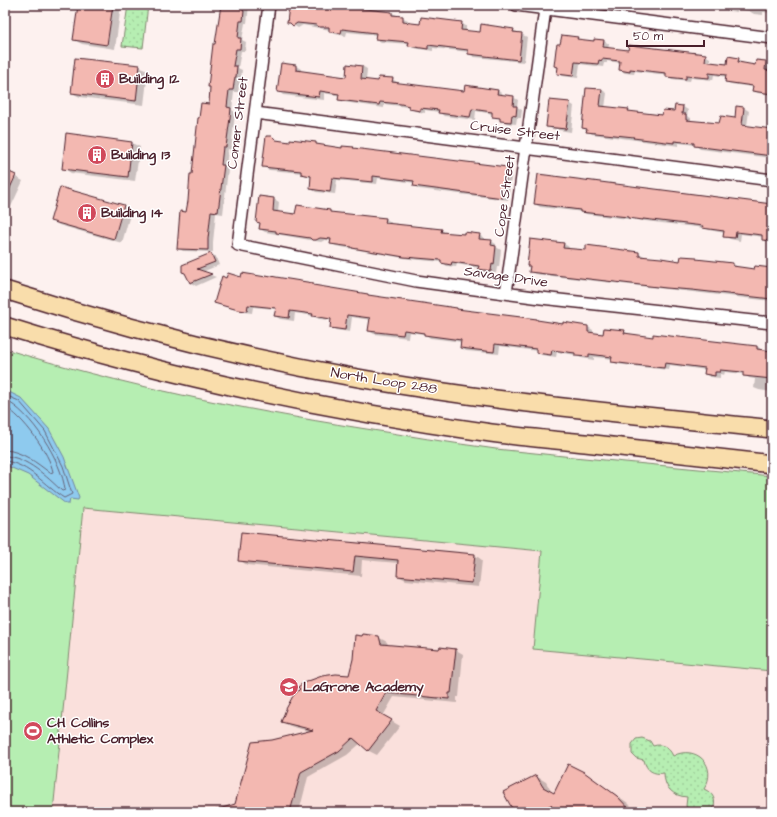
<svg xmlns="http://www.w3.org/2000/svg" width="777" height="817" viewBox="0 0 777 817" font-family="'Architects Daughter',sans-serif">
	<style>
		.built { fill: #fae0dc }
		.grass { fill: #b6eeb2; stroke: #80866e }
		.park { fill: url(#park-dots); stroke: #80866e }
		.water { fill: #8ecaee; stroke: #7386a0 }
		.shadow { fill: #0003 }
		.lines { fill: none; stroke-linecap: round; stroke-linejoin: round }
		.shore { stroke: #656379; stroke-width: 1 }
		.building { fill: #f3b8b1; stroke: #4a1f2b }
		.minor-casing { stroke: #4a1f2b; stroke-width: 14 }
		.highway-casing { stroke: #4a1f2b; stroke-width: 20 }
		.minor { stroke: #fff; stroke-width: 11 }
		.highway { stroke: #f9ddab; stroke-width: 17 }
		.labels { text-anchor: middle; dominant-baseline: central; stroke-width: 3; stroke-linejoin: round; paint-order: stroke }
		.poi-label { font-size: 14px; font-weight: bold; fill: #4a1f2b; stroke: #fff; text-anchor: start }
		.street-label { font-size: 14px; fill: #4a1f2b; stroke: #fff }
	</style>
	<defs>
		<pattern id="park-dots" width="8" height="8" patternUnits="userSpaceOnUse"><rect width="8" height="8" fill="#b6eeb2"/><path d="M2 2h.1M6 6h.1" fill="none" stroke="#9ecc99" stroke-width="1.8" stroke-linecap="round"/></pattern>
	</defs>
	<rect width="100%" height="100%" fill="#fdf1ef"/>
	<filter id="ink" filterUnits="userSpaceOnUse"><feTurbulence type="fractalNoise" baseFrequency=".025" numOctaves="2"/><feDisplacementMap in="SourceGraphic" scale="8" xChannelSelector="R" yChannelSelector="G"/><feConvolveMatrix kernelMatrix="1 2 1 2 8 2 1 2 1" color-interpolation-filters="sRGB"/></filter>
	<g filter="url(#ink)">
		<path class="built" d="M 83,508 L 542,551 L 533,649 L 772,671 L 772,812 L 53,812 Z"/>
		<path class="grass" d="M 5,349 C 121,385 241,409 360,428 C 405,435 450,443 496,449 C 588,459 680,467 772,476 L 772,671 L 533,649 L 542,551 L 83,508 L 53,812 L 5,812 Z"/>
		<path class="park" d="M 128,5 L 148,5 L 143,48 L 122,46 Z
			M 642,738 L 650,741 L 653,746 C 662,743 669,747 673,756 C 696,744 719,766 704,789 C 713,793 717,800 713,810 L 717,812 L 689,812 L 686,806 L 687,797 C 673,796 664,788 664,773 C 653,775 646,770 644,760 L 636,758 L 632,754 L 632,744 L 636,739 Z"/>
		<path class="water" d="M 5,390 L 21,398 L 49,429 L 64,457 L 79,498 L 78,500 L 70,499 L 69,504 L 66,504 L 28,475 L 5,465 Z"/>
		<path class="shadow" d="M 5,5 L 6,5 L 5,17 Z
			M 79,5 L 121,5 L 115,49 L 82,44 L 74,40 Z
			M 222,5 L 249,5 L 247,23 L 245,23 L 242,40 L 246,42 L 245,51 L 241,51 L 238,68 L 242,70 L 241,79 L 240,79 L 238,92 L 234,92 L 232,110 L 235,112 L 234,122 L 231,150 L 228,149 L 226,167 L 228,169 L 223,214 L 216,213 L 213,242 L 213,252 L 183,251 L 178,248 L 186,213 L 192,175 L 210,105 L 211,88 L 209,87 Z
			M 290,5 L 323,5 L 392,13 L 408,20 L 408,24 L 421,25 L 461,23 L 466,26 L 466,32 L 481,33 L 513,30 L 527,37 L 524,62 L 474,57 L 469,54 L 469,52 L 433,48 L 433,51 L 414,48 L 409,46 L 410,44 L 381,42 L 376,39 L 377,35 L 347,32 L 346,36 L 335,34 L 330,31 L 330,30 L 303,25 L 298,28 L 288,22 Z
			M 686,5 L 772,5 L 772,13 L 763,12 L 763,15 L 754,14 L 749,11 L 737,9 L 737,12 L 728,11 L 723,7 L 707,6 L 706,8 Z
			M 577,38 L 583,41 L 604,41 L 609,44 L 608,49 L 705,55 L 710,58 L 710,63 L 728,65 L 738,59 L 743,62 L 743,64 L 756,66 L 766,62 L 771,65 L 770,72 L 772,72 L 772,95 L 758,93 L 753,90 L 753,87 L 731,84 L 726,82 L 727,77 L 714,75 L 713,80 L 691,78 L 690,81 L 672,79 L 667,75 L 635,71 L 634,74 L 625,73 L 620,70 L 621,63 L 607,61 L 607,63 L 604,63 L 603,67 L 580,64 L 578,78 L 563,76 L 558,73 L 558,68 L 555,66 L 561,45 Z
			M 75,59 L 140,66 L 148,71 L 144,105 L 80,97 L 72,93 Z
			M 282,65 L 296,66 L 301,69 L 301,72 L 347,78 L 348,65 L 362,66 L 367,69 L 366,81 L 379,82 L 392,79 L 397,82 L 397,84 L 465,92 L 498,91 L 503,94 L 502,96 L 513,97 L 518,100 L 517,107 L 522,110 L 521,118 L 517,118 L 516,124 L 506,123 L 501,119 L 493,116 L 493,114 L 476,111 L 475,120 L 444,116 L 439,112 L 425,110 L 425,113 L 415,111 L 410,108 L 407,107 L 384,104 L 384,108 L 344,102 L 339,99 L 340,96 L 324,93 L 324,100 L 283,95 L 279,92 Z
			M 587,89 L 602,90 L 607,93 L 605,108 L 628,110 L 632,112 L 663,116 L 675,112 L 676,106 L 683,107 L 688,110 L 687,116 L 691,118 L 691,121 L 720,125 L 735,119 L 737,107 L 744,108 L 749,111 L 747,126 L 772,132 L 772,158 L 700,149 L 695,145 L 679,143 L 679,146 L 592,134 L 583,127 Z
			M 569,103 L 574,106 L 571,132 L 552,129 L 547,126 Z
			M 272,137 L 277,140 L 291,143 L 316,143 L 321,146 L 343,149 L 353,148 L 356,149 L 507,168 L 512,171 L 508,200 L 419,189 L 414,186 L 415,183 L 378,178 L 377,184 L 337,180 L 335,194 L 316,192 L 311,189 L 312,177 L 307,177 L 302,173 L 269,170 L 264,167 Z
			M 132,143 L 140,147 L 135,181 L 71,173 L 63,168 Z
			M 5,171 L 23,181 L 9,211 L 5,209 Z
			M 260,197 L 274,199 L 279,202 L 278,213 L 296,215 L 330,211 L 334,214 L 386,219 L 391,222 L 390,224 L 441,230 L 447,233 L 479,235 L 484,238 L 484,241 L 491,241 L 496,244 L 496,247 L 501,250 L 499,267 L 497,267 L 496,273 L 484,272 L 479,268 L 457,264 L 456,267 L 447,266 L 442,262 L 410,259 L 336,246 L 331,243 L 332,241 L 325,240 L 321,242 L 265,232 L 260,229 L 261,224 L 257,222 Z
			M 535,204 L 772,205 L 772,243 L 763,239 L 763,237 L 741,234 L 740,241 L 730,239 L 724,236 L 725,233 L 709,230 L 704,228 L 586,214 L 583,212 L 540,207 Z
			M 123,206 L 131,211 L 122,243 L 59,225 L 52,220 Z
			M 564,244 L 569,247 L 568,249 L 639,253 L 644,256 L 644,257 L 681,262 L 696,258 L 700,261 L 733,264 L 738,267 L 755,270 L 772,269 L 772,301 L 535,274 L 530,271 L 531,267 L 528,265 Z
			M 211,254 L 216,257 L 219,265 L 202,272 L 216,277 L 196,286 L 191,283 L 187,274 Z
			M 227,279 L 242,279 L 313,284 L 316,286 L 371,296 L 457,309 L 459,310 L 588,327 L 593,330 L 593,334 L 604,335 L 624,331 L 630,335 L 654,338 L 757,346 L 762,350 L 772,352 L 772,392 L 759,390 L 754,388 L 755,379 L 749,378 L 744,374 L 725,372 L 724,375 L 720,374 L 720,378 L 710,377 L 705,374 L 706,370 L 670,365 L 669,370 L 641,367 L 617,364 L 612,361 L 613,359 L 594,357 L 594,360 L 581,358 L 576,355 L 557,352 L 556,357 L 542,355 L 537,352 L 537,351 L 500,346 L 499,354 L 466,351 L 461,348 L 462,342 L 430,338 L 425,334 L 409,332 L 408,338 L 374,334 L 369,331 L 370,320 L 352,317 L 350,332 L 336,330 L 331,327 L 332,320 L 319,319 L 314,316 L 295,313 L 294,321 L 280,319 L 275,316 L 276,309 L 253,307 L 252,313 L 244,312 L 221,305 Z
			M 242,533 L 475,555 L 482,560 L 479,587 L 406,580 L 398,576 L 399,563 L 362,560 L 361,576 L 247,565 L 239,560 Z
			M 378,637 L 387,642 L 388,645 L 440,650 L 456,650 L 463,654 L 459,697 L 457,697 L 457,703 L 394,697 L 383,716 L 400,726 L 377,755 L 369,751 L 361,743 L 347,755 L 308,777 L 299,812 L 231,812 L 273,741 L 312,732 L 290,726 L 283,722 L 350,676 Z
			M 584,773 L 628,803 L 636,812 L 515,812 L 536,776 L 546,782 L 552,793 L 554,794 Z"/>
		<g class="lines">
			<path class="shore" d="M 5,395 L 19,401 L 45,431 L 63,466 L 72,494 L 64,498 C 45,486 29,464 5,461
				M 5,400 C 31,412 62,461 65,490 L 62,491 C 47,477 27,457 5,456
				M 5,407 C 22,415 50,454 53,472 L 50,473 C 37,463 22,451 5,450"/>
		</g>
		<path class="building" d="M 78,5 L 113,5 L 107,45 L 73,40 Z
			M 221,5 L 244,5 L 243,11 L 244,11 L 243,21 L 240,21 L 238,38 L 241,38 L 240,49 L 236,49 L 233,66 L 237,66 L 236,77 L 235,77 L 233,90 L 229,90 L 227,107 L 231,108 L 230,118 L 226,147 L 223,147 L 221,165 L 224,165 L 218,212 L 211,211 L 208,239 L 208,250 L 177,249 L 180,211 L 186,212 L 188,201 L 190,174 L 192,174 L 198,118 L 199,118 L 201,103 L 209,104 L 210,87 L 208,87 L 213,44 L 215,44 Z
			M 289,5 L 331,5 L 392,12 L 392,15 L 403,16 L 403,22 L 420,24 L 421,17 L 462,22 L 461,30 L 480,32 L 481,24 L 514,29 L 513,32 L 522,33 L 519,60 L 468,54 L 468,50 L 428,45 L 428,49 L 408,46 L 409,42 L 375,39 L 376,33 L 342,29 L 341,33 L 329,32 L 329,27 L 319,27 L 317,25 L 297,23 L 293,26 L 290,23 L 287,23 Z
			M 562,35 L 578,37 L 577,39 L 594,41 L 594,39 L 604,40 L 603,47 L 628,50 L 629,45 L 706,54 L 705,61 L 710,62 L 727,64 L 728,56 L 739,58 L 738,62 L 755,65 L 756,60 L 766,61 L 765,70 L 772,71 L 772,94 L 752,91 L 753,86 L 725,82 L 726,75 L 709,73 L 709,78 L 686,76 L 686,79 L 666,77 L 666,73 L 630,69 L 630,72 L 619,70 L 620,61 L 602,59 L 602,61 L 599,60 L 598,64 L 575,62 L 573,76 L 557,74 L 558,67 L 554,66 L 556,49 L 557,44 L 560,44 Z
			M 75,58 L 140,65 L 136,101 L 71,93 Z
			M 281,63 L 296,65 L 296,70 L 346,77 L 347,64 L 362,66 L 361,79 L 378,81 L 379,77 L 393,78 L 392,82 L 464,91 L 465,85 L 498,90 L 497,94 L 514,96 L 513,106 L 517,106 L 516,116 L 512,115 L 511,122 L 500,121 L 500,118 L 492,117 L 492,112 L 472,109 L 470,117 L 438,113 L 439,110 L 420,108 L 420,111 L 409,109 L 409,106 L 401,104 L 380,102 L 379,105 L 338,100 L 339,94 L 320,91 L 319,97 L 277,92 Z
			M 586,88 L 602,89 L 600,106 L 629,109 L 628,111 L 662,115 L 663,110 L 674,111 L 675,105 L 683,106 L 682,114 L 686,114 L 686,120 L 719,123 L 721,116 L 735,118 L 736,106 L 744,107 L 742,125 L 772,129 L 772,156 L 694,146 L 694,143 L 674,141 L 674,143 L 633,138 L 634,137 L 586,132 L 587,129 L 582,128 Z
			M 549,100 L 570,102 L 566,129 L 546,127 Z
			M 66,133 L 132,142 L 128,177 L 62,169 Z
			M 266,136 L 272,136 L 276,140 L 290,142 L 290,139 L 316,142 L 316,144 L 342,148 L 342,146 L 354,147 L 353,148 L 507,167 L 503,198 L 413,186 L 414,181 L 373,176 L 373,182 L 332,178 L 330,192 L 310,189 L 311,176 L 301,174 L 301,171 L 262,167 Z
			M 5,170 L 16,175 L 5,199 Z
			M 538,174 L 772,204 L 772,241 L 762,240 L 762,235 L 736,232 L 735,238 L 723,237 L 724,231 L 702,228 L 703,226 L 643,219 L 643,220 L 628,218 L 628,217 L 580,212 L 580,210 L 534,204 Z
			M 60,187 L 124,205 L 114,239 L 50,221 Z
			M 259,196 L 274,198 L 273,211 L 295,214 L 297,205 L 330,210 L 330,212 L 386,218 L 385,223 L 442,229 L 441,232 L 464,234 L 464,232 L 480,234 L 479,239 L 492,240 L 491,245 L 496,246 L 494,265 L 492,264 L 491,271 L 478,269 L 479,266 L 452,262 L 451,265 L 441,263 L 441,260 L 404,257 L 352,248 L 352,247 L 330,244 L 331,239 L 320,238 L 316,240 L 312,240 L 310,238 L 276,233 L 276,231 L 259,229 L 260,223 L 256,222 Z
			M 530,239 L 564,243 L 563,248 L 586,250 L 586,245 L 639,252 L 639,256 L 661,258 L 680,261 L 681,256 L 696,257 L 696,259 L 733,263 L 733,266 L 754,269 L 755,266 L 772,268 L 772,299 L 692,290 L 666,288 L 529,272 L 530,266 L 527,266 Z
			M 211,253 L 215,262 L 197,269 L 212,274 L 190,283 L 185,273 L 182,272 L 182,265 Z
			M 228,273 L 241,277 L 242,273 L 266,277 L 266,275 L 276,277 L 313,283 L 313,285 L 368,294 L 368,295 L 457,308 L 457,309 L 537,319 L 537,320 L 563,324 L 563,322 L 575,324 L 588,326 L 588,332 L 603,334 L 604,328 L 625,330 L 624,333 L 653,337 L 653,334 L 757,346 L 757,349 L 772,351 L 772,379 L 743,376 L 743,372 L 720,370 L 720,372 L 715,372 L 715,376 L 704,374 L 705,368 L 665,363 L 664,368 L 635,365 L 611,362 L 612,357 L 589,354 L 589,357 L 575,356 L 575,353 L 552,350 L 551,355 L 536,353 L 536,349 L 495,344 L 494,352 L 460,348 L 461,340 L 424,335 L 424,333 L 404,330 L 403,335 L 368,331 L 370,318 L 347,315 L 345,330 L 330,328 L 331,319 L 312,316 L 313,314 L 290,311 L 289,318 L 274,316 L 276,308 L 248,305 L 247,311 L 238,310 L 214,303 L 222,276 L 226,278 Z
			M 241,532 L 475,554 L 472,583 L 397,576 L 398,560 L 355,556 L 353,572 L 238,561 Z
			M 363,634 L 379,636 L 381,644 L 439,649 L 440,647 L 456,649 L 451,693 L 449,693 L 449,699 L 386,693 L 376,711 L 392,720 L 368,751 L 353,738 L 339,751 L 301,772 L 290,812 L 216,812 L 216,810 L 235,804 L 252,742 L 272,740 L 313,730 L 281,722 L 286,709 L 293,696 L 300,689 L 298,687 L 303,683 L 322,676 L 336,674 L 349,675 L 353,659 L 355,635 L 362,636 Z
			M 568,764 L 584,772 L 617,796 L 632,812 L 555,812 L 551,805 L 537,812 L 514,812 L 503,792 L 536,775 L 543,787 L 554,793 Z"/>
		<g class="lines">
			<defs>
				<path id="minor" d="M 269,5 L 238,245 L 416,281 L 541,298 L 772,323
					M 516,5 L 772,38
					M 255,113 L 772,180
					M 506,293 L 545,9"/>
				<path id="highway" d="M 5,290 C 117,326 232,355 347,376 C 488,402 630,414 772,429
					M 5,326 C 164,376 327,410 491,433 C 522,437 554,440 585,443 C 647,450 710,457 772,464"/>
			</defs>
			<use href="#minor" class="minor-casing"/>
			<use href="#highway" class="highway-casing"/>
			<use href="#minor" class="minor"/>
			<use href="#highway" class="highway"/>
		</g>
	</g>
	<defs>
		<symbol id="building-disc" viewBox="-11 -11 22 22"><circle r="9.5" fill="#d1495b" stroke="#fff"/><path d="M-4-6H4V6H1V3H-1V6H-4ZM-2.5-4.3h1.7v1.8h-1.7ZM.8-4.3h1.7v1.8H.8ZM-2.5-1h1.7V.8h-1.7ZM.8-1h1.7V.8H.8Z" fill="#fff"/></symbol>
		<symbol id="school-disc" viewBox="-11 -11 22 22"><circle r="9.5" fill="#d1495b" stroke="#fff"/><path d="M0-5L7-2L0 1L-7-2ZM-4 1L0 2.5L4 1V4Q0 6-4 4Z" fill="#fff"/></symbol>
		<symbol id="stadium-disc" viewBox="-11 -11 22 22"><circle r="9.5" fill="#d1495b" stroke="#fff"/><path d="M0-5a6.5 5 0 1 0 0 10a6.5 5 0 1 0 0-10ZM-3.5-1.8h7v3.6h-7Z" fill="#fff"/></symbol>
	</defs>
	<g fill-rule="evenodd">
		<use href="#building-disc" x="94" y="68" width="22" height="22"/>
		<use href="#building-disc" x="86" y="144" width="22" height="22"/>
		<use href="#building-disc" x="76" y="202" width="22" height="22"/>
		<use href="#school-disc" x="278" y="676" width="22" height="22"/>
		<use href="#stadium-disc" x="22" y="720" width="22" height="22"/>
	</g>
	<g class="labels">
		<g class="poi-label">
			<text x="119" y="79">Building 12</text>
			<text x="111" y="155">Building 13</text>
			<text x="101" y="213">Building 14</text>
			<text x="303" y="687">LaGrone Academy</text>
			<text x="47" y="723">CH Collins<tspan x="47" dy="16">Athletic Complex</tspan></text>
		</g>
		<g class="street-label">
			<text transform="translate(238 123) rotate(-83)">Comer Street</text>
			<text transform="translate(515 131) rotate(7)">Cruise Street</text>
			<text transform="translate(505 196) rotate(-82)">Cope Street</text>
			<text transform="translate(506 277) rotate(8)">Savage Drive</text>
			<text transform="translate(384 381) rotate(9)">North Loop 288</text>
		</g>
	</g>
	<rect width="777" height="817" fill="none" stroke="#fff" stroke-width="20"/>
	<rect x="10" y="10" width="757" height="797" fill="none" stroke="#4a1f2b" stroke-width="1.5" filter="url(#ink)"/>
	<path d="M627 40v6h77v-6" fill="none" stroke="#4a1f2b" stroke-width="2"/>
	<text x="633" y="40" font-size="12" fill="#4a1f2b" stroke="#ffffff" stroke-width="3" paint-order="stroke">50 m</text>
</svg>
